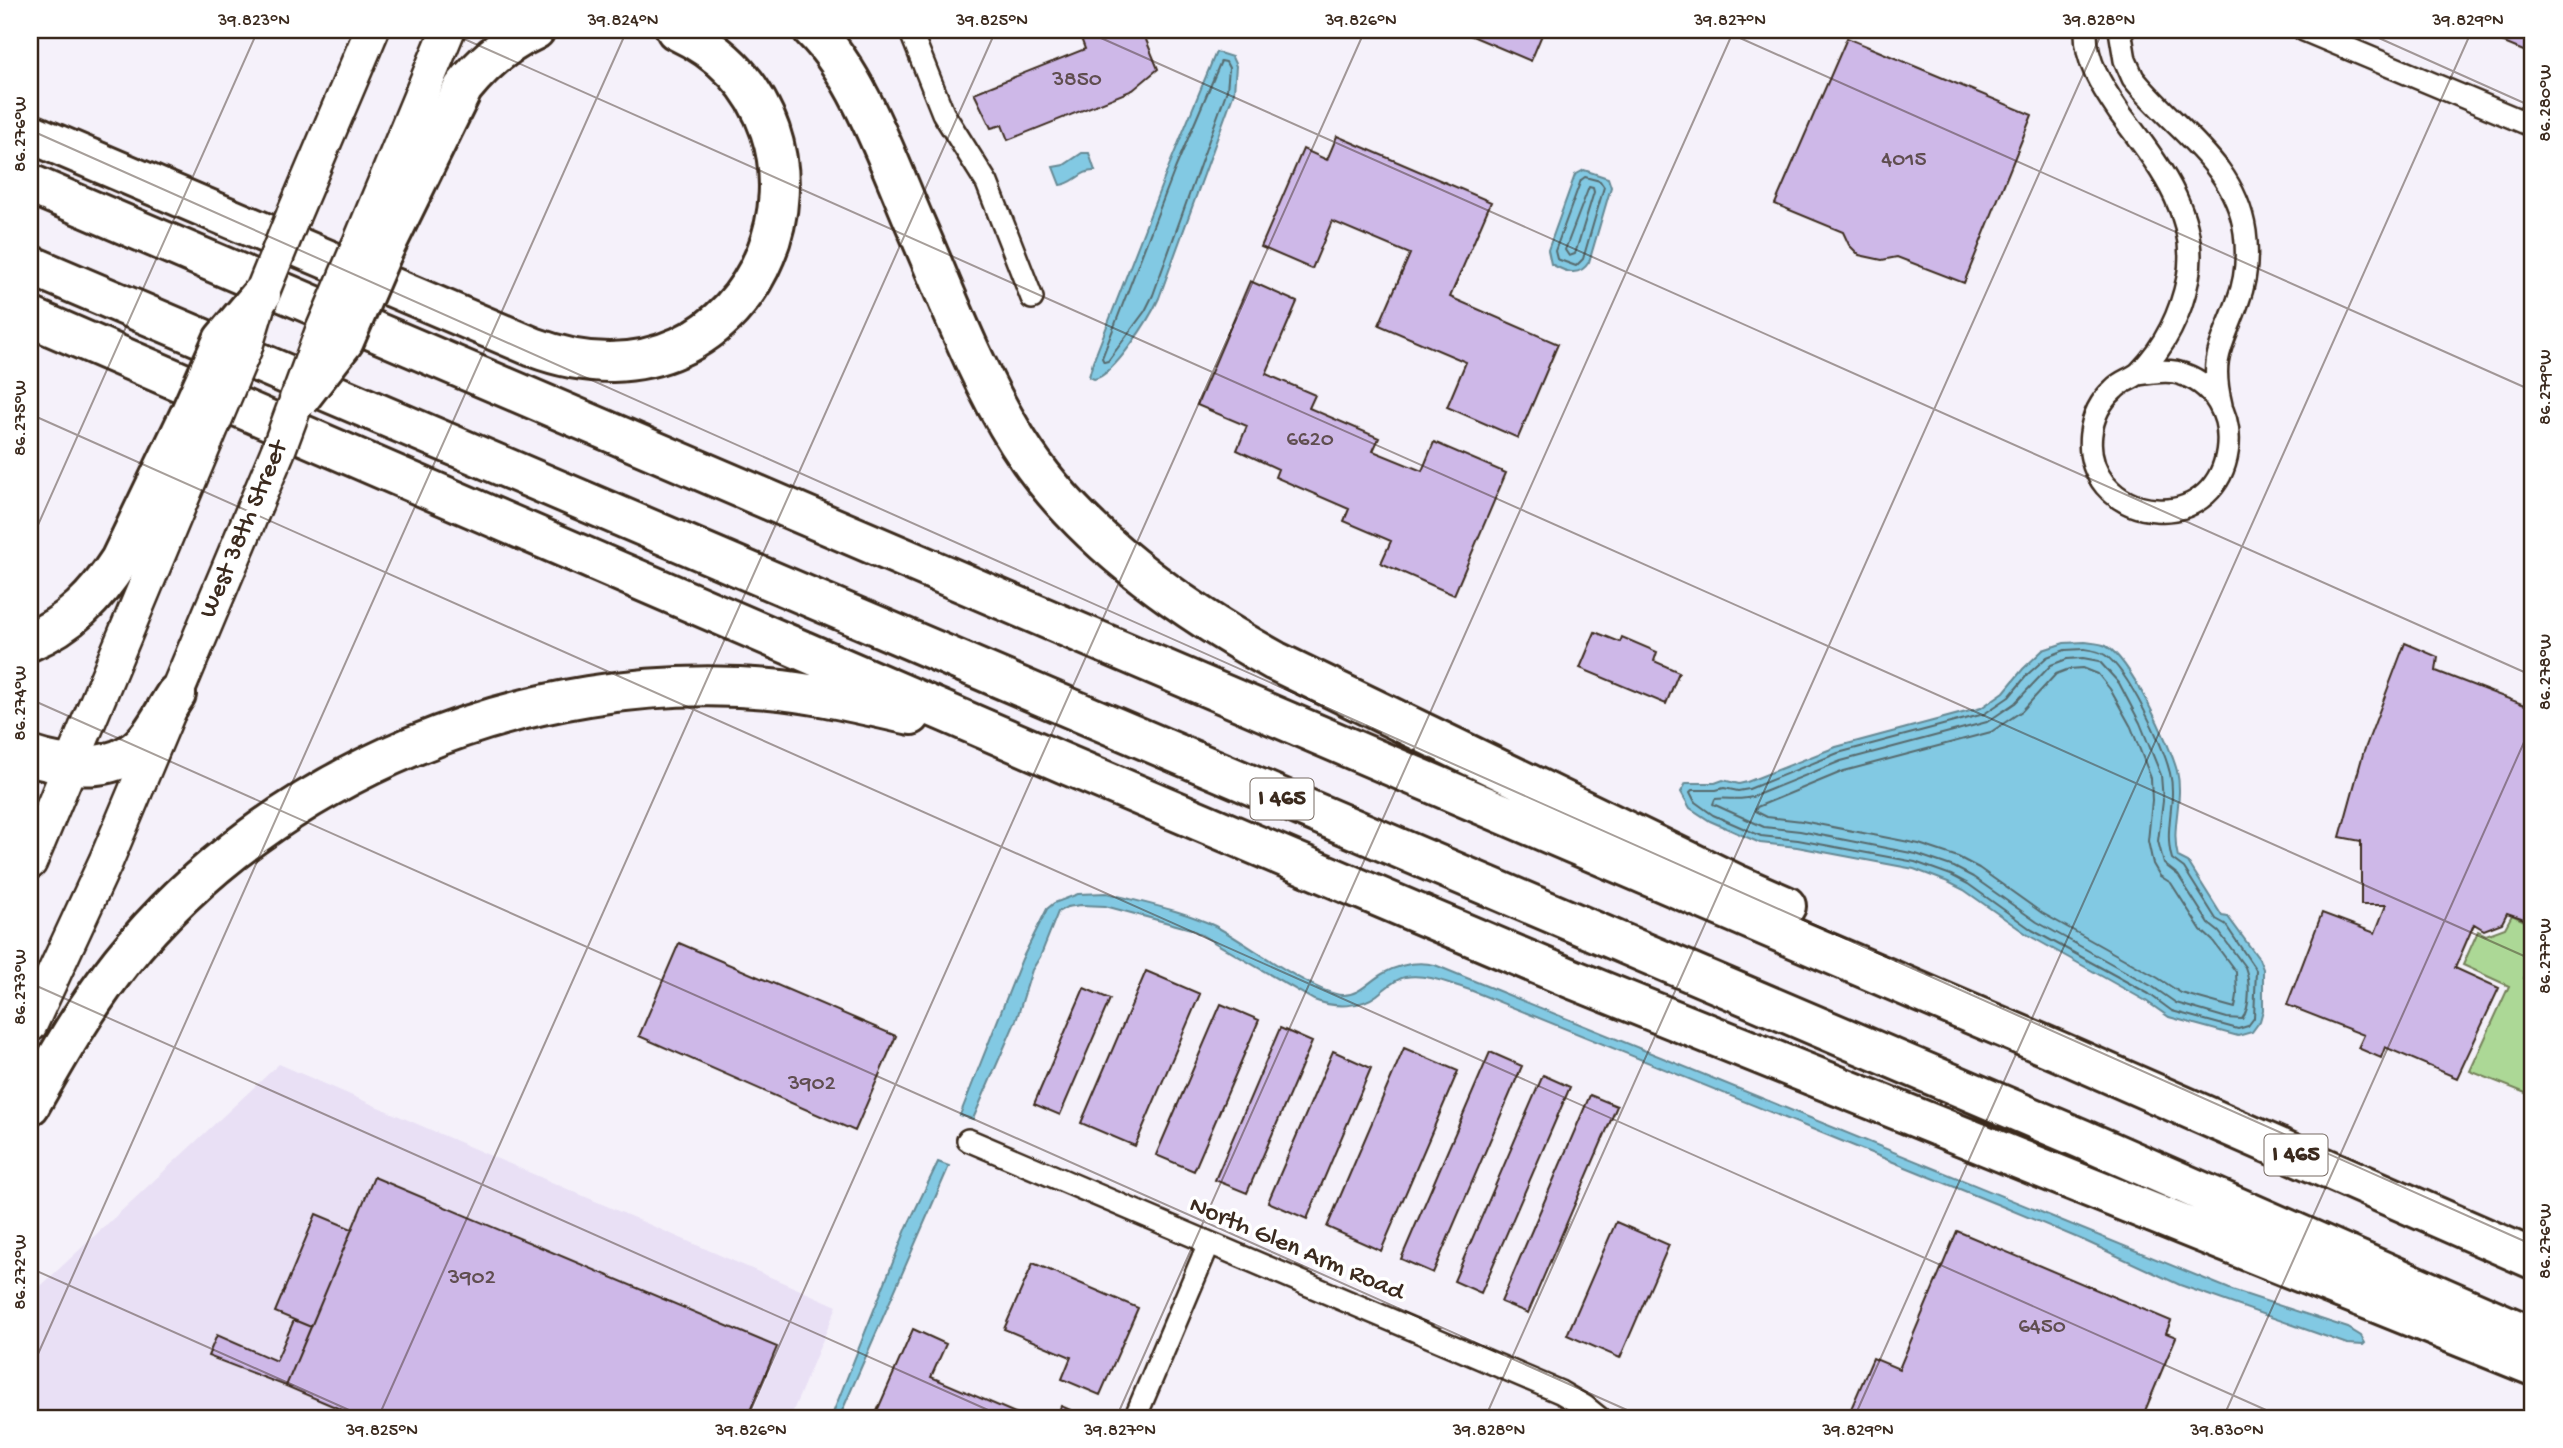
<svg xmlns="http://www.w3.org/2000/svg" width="2563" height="1448" viewBox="0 0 2563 1448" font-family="'Gochi Hand',sans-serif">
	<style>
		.built { fill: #e9e0f5 }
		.green { fill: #acd896; stroke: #74815a; stroke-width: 2 }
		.water { fill: #82c9e3; stroke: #668994; stroke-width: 2 }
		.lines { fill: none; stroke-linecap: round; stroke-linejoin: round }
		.shore { stroke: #576a6d; stroke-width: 2 }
		.building { fill: #ceb8e8; stroke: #3b2a1e; stroke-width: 2 }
		.minor-casing { stroke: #3b2a1e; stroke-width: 26 }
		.primary-casing { stroke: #3b2a1e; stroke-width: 38 }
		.motorway-casing { stroke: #3b2a1e; stroke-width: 44 }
		.minor { stroke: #fff; stroke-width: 21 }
		.primary { stroke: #fff; stroke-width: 33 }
		.motorway { stroke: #fff; stroke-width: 38 }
		.primary-bridge-casing { stroke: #3b2a1e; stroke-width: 38; stroke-linecap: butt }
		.motorway-bridge-casing { stroke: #3b2a1e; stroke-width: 44; stroke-linecap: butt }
		.primary-bridge { stroke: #fff; stroke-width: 33 }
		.motorway-bridge { stroke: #fff; stroke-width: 38 }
		.ticks { fill: none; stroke: #3b2a1e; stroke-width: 2; stroke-opacity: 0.45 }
		.labels { text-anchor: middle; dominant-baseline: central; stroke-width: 7; stroke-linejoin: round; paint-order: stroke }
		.number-label { font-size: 23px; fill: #604e50 }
		.shield { fill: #fff; stroke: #766a62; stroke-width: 2 }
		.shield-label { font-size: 24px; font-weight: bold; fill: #3b2a1e }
		.street-label { font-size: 26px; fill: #3b2a1e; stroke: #fff }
		.neatline { fill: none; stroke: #3b2a1e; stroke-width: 2.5 }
		.ticks-label { font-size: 18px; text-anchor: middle; fill: #3b2a1e }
	</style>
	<rect width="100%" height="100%" fill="#f5f1fa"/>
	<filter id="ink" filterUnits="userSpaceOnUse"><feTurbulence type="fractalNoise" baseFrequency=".0143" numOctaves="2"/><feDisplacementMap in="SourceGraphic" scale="14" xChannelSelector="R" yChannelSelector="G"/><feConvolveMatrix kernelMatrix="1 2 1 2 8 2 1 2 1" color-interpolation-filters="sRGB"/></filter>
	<g filter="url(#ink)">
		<path class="built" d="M 279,1064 L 837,1306 L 790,1418 L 30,1418 L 30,1296 Z"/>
		<path class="green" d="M 2512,915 L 2533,925 L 2533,957 L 2524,978 L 2533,982 L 2533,1096 L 2470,1071 L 2509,986 L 2463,965 L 2478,931 L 2486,935 L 2505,928 Z"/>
		<path class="water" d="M 1216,52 L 1232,57 L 1236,66 L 1234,92 L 1159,298 C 1151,316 1114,376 1094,379 L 1089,377 L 1093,362 L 1169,166 Z
			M 1082,153 L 1089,153 L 1095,171 C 1080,170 1075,184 1060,185 L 1053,167 L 1064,165 Z
			M 1584,170 L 1608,178 L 1611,187 L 1589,262 C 1579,278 1566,272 1551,264 L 1548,250 L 1575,175 Z
			M 2085,642 C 2091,643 2100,643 2106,646 C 2130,659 2170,744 2177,771 C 2184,800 2170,827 2178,857 L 2188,862 L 2222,916 L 2228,917 L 2259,959 L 2263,969 L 2263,1010 L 2260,1021 L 2252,1032 L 2238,1036 L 2169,1017 L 2146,1001 L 2028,935 L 1964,890 L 1948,882 L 1914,869 L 1797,847 L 1760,843 L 1710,821 L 1690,808 L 1681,792 L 1686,783 L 1715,783 L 1723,780 L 1739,784 L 1747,782 L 1836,747 L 1981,708 L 2004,692 L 2023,669 L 2043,650 L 2064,643 Z
			M 1107,893 C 1143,903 1181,910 1215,926 C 1244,941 1314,994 1342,995 C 1359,996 1370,980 1384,973 C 1401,964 1417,961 1435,965 L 2232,1290 L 2348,1328 L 2361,1336 L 2365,1343 L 2363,1345 L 2347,1344 L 2180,1285 L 2085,1241 L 1999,1205 L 1470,990 C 1450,984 1426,973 1405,977 C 1395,979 1386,988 1377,995 C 1360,1008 1334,1008 1314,1000 L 1191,929 L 1105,906 L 1081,905 L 1067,907 L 1058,912 L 1040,957 L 1032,970 L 1017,1018 L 973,1119 L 960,1115 L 1022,959 L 1047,909 L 1054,903 L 1078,894 Z
			M 938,1162 L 949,1166 L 839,1418 L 831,1418 L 907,1227 Z"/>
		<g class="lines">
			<path class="shore" d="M 1221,61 L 1226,62 L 1229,68 L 1227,90 L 1153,295 L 1145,311 L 1108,361 L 1104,362 L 1102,358 L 1175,169 Z
				M 1585,177 L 1600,181 L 1604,187 L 1583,259 L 1576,266 L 1557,259 L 1555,251 L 1581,180 Z
				M 1589,187 L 1593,188 L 1594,192 L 1575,254 L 1569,256 L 1565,250 Z
				M 2084,649 C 2091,650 2099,651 2105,655 C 2128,670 2163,745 2170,773 C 2177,802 2163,829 2172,859 L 2184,868 L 2216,919 L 2225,924 L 2256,970 L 2254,1018 L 2248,1026 L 2238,1029 L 2172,1011 L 2149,994 L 2032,930 L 1968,884 L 1951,875 L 1915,862 L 1798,840 L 1761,836 L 1713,815 L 1695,802 L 1690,792 L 1692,790 L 1716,790 L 1724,788 L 1738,791 L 1749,789 L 1838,753 L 1984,714 L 2009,697 L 2028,674 L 2047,657 L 2065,650 Z
				M 2083,658 L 2099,661 L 2119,683 L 2140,723 L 2161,775 L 2163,801 L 2158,841 L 2164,864 L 2178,875 L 2209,924 L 2219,932 L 2245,967 C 2250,980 2251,1008 2242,1019 L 2227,1018 L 2176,1003 L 2153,987 L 2037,922 L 1973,877 L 1954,867 L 1916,854 L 1800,831 L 1764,827 L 1713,804 L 1715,799 C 1727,797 1738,801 1752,797 L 1841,761 L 1987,722 L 2015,703 L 2051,665 L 2067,659 Z
				M 2083,668 L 2098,674 L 2110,689 L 2131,727 L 2151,778 L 2152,801 L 2148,841 L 2153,864 L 2160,876 L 2171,883 L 2201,930 L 2213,941 L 2236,972 L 2237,995 L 2235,1008 L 2181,993 L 2158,978 L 2042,913 L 1979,868 L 1958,857 L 1919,844 L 1802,821 L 1767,817 L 1755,811 L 1757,807 L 1844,771 L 1991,732 L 2022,711 L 2056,674 L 2069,669 Z"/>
		</g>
		<path class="building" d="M 1078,30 L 1142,30 L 1158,69 L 1133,90 L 1008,140 L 1002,125 L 991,128 L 974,93 L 1085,49 Z
			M 1458,30 L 1544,30 L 1531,61 Z
			M 2473,30 L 2533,30 L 2533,55 Z
			M 1847,38 L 2032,115 L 1964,283 L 1897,257 L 1882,260 L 1859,255 L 1849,245 L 1843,232 L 1775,204 Z
			M 1337,136 L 1491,202 L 1450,297 L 1558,344 L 1518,438 L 1447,407 L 1466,362 L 1379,325 L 1410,254 L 1332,221 L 1312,269 L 1261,247 L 1303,149 L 1327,160 Z
			M 1250,281 L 1297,302 L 1266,374 L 1315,395 L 1309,408 L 1379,438 L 1373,451 L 1422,471 L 1434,442 L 1506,473 L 1454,595 L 1381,563 L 1391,541 L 1344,521 L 1349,509 L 1275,477 L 1278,469 L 1237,450 L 1247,426 L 1197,405 Z
			M 1595,632 L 1620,642 L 1622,637 L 1657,652 L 1654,661 L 1679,672 L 1666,704 L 1580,668 Z
			M 2405,643 L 2438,657 L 2436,671 L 2527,706 L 2533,686 L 2533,922 L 2507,913 L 2502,923 L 2484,930 L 2474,924 L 2455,968 L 2499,988 L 2457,1078 L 2385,1047 L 2381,1058 L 2358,1048 L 2364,1035 L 2287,1005 L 2322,913 L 2375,933 L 2386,905 L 2361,905 L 2361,841 L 2340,837 L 2363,754 Z
			M 679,943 L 896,1036 L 855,1131 L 639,1036 Z
			M 1146,971 L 1200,994 L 1135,1146 L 1081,1123 Z
			M 1084,988 L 1110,999 L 1060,1115 L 1034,1104 Z
			M 1221,1004 L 1259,1020 L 1194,1171 L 1156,1155 Z
			M 1280,1028 L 1312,1042 L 1247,1193 L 1215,1180 Z
			M 1404,1048 L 1458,1071 L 1381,1251 L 1327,1227 Z
			M 1333,1051 L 1371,1068 L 1307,1219 L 1268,1202 Z
			M 1490,1052 L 1522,1066 L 1433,1273 L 1401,1259 Z
			M 1543,1075 L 1570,1087 L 1481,1293 L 1454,1281 Z
			M 1590,1095 L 1617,1106 L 1528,1313 L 1501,1302 Z
			M 374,1177 L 777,1347 L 747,1418 L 361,1418 L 286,1386 Z
			M 316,1214 L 352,1229 L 311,1327 L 275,1312 Z
			M 1616,1222 L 1669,1245 L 1620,1358 L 1567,1335 Z
			M 1957,1231 L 2171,1321 L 2166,1333 L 2176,1337 L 2142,1418 L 1847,1418 L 1873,1358 L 1899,1369 Z
			M 1033,1263 L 1138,1308 L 1100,1395 L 1062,1379 L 1071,1357 L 1004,1329 Z
			M 294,1320 L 311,1327 L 286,1386 L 208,1356 L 217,1335 L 276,1361 Z
			M 913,1329 L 946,1344 L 931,1377 L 1027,1418 L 874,1418 Z
			M 1061,1406 L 1089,1418 L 1056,1418 Z"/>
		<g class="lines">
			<defs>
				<path id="minor" d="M 910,30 L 943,113 L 987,183 L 1032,298
					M 2086,30 C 2085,61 2102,87 2119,112 C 2155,161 2200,213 2188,278 C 2181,313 2165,346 2140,372 C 2133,379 2121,381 2114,389 C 2087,413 2082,456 2105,485 C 2118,500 2136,509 2156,510 C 2239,517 2257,391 2175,372 C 2163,370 2151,372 2139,374
					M 2120,30 L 2125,60 L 2133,78 C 2173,129 2235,162 2245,232 C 2248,255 2246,280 2238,301 C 2223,344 2209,356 2221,405
					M 2304,30 L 2533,126
					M 968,1140 L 1560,1392 L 1584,1406 L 1599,1418
					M 1135,1418 L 1209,1243"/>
				<path id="primary" d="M 293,216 L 372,30
					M 359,245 L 448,30
					M 30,862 L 213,424
					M 30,1025 L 106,861 L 278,451"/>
				<path id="motorway" d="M 813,30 C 858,74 889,163 914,221 C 947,296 975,373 1018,442 C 1076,535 1181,609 1275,661 L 1738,885 L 1786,906
					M 30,133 L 533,347 C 761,433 876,123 676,30
					M 30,184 L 2058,1051 L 2533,1259
					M 381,255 L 463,88 C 483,63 506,43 535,30
					M 30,265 L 2082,1139 L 2533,1337
					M 30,317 L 1070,766 L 1570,978 L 2533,1366
					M 30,641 C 70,624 96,597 120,560 L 190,414
					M 30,756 C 60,766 101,772 130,754 C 151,742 163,713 176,694
					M 30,1105 C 58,1056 86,1006 121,962 C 273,772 529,668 770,689 C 817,693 864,705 911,715"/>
			</defs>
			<use href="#minor" class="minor-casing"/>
			<use href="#primary" class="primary-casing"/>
			<use href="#motorway" class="motorway-casing"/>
			<use href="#minor" class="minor"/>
			<use href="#primary" class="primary"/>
			<use href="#motorway" class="motorway"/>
			<defs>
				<path id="primary-bridge" d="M 213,424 L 245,348 L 261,295 L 293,216
					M 278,451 L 322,332 L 359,245"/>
				<path id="motorway-bridge" d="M 299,399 L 344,341 L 381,255
					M 190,414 L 223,340 L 261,295"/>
			</defs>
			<use href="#primary-bridge" class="primary-bridge-casing"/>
			<use href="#motorway-bridge" class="motorway-bridge-casing"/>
			<use href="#primary-bridge" class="primary-bridge"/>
			<use href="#motorway-bridge" class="motorway-bridge"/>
		</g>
	</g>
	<path class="ticks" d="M 444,30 L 2533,960M 1083,30 L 2533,676M 1722,30 L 2533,391M 2361,30 L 2533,107M 30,130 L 2533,1245M 30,414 L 2284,1418M 30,543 L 258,30M 30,699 L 1645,1418M 30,983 L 1006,1418M 30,1268 L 367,1418M 30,1372 L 627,30M 378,1418 L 996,30M 747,1418 L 1365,30M 1116,1418 L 1734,30M 1485,1418 L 2103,30M 1854,1418 L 2472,30M 2223,1418 L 2533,722"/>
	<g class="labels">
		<g class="number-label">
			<text x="1077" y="80">3850</text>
			<text x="1904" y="160">4015</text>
			<text x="1310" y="440">6620</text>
			<text x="812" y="1084">3902</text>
			<text x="472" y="1278">3902</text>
			<text x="2042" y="1327">6450</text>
		</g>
		<g class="shield">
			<rect x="1250.5" y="778.5" width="63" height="41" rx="5"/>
			<rect x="2264.5" y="1134.5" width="63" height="41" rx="5"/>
		</g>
		<g class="shield-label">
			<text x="1282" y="799">I 465</text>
			<text x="2296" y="1155">I 465</text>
		</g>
		<g class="street-label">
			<text transform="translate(245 530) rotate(-67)">West 38th Street</text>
			<text transform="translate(1296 1250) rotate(23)">North Glen Arm Road</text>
		</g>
	</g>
	<rect width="2563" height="1448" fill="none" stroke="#fff" stroke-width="77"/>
	<rect x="38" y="38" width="2486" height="1372" class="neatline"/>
	<g class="ticks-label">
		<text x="254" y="25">39.823°N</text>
		<text x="623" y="25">39.824°N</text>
		<text x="992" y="25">39.825°N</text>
		<text x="1361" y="25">39.826°N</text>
		<text x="1730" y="25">39.827°N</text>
		<text x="2099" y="25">39.828°N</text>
		<text x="2468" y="25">39.829°N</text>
		<text transform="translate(2544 103) rotate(-90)" y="6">86.280°W</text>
		<text transform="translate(19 134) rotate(-90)" y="6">86.276°W</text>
		<text transform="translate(2544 387) rotate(-90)" y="6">86.279°W</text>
		<text transform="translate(19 418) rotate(-90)" y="6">86.275°W</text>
		<text transform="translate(2544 672) rotate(-90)" y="6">86.278°W</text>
		<text transform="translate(19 703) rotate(-90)" y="6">86.274°W</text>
		<text transform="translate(2544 956) rotate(-90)" y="6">86.277°W</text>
		<text transform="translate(19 987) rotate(-90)" y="6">86.273°W</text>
		<text transform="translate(2544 1241) rotate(-90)" y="6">86.276°W</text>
		<text transform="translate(19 1272) rotate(-90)" y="6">86.272°W</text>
		<text x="382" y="1435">39.825°N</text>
		<text x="751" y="1435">39.826°N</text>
		<text x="1120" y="1435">39.827°N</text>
		<text x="1489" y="1435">39.828°N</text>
		<text x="1858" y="1435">39.829°N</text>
		<text x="2227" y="1435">39.830°N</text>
	</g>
</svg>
